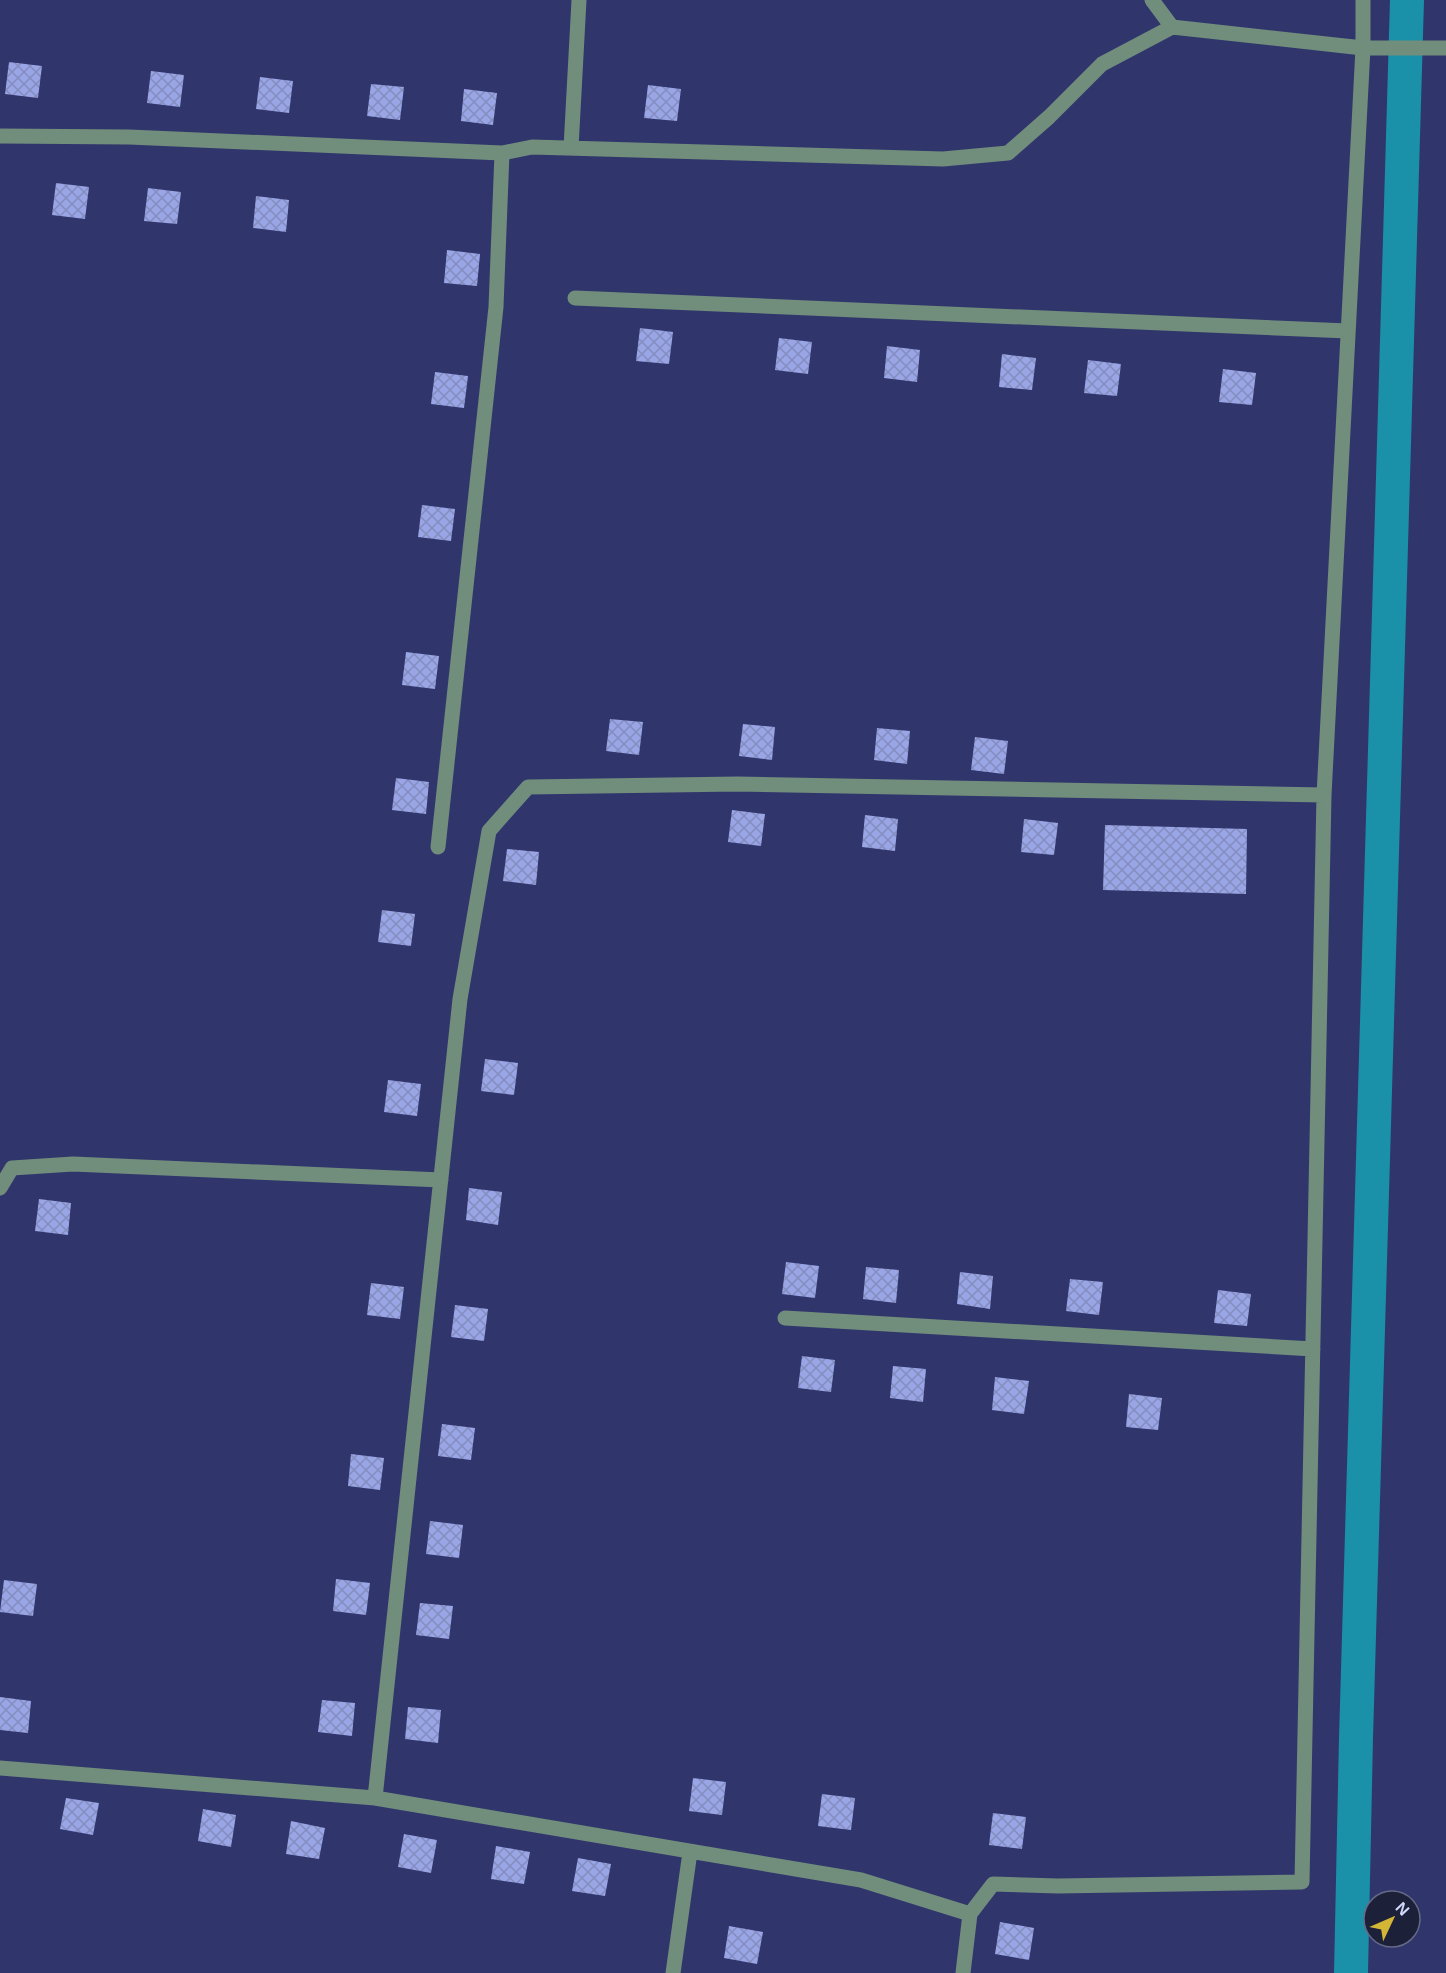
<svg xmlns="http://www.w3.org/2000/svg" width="1446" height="1973" viewBox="0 0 1446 1973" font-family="Arial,sans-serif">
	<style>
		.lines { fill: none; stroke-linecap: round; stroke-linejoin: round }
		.canal { stroke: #1b91a9; stroke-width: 34 }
		.building { fill: url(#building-cross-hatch) }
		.minor { stroke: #718d7b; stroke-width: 15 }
	</style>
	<defs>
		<pattern id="building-cross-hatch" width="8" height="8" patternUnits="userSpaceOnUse" patternTransform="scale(1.5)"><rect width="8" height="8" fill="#9aa5e6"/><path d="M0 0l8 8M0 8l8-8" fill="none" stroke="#838cbf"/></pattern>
	</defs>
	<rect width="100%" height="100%" fill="#30356c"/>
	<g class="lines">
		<path class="canal" d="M 1351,1973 L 1356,1738 L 1407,0"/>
	</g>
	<path class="building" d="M 9,62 L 42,66 L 38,98 L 5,94 Z
		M 151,71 L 184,75 L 180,107 L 147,103 Z
		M 260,77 L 293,81 L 289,113 L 256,109 Z
		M 371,84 L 404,87 L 400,120 L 367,116 Z
		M 648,85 L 681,89 L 677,121 L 644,118 Z
		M 464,89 L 497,93 L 493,125 L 461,121 Z
		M 56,183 L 89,187 L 85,219 L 52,215 Z
		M 148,188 L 181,192 L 177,224 L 144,221 Z
		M 256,196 L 289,200 L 286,232 L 253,228 Z
		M 447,250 L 480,254 L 477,286 L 444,283 Z
		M 640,328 L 673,332 L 669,364 L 636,361 Z
		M 779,338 L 812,342 L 808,374 L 775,370 Z
		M 887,346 L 920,350 L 917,382 L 884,378 Z
		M 1002,354 L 1036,358 L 1032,390 L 999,387 Z
		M 1088,360 L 1121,364 L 1117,396 L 1084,393 Z
		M 1223,369 L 1256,373 L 1252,405 L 1219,402 Z
		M 435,372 L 468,376 L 464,408 L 431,404 Z
		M 422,505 L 455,509 L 451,541 L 418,537 Z
		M 406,652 L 439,656 L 435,689 L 402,685 Z
		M 610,719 L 643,722 L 639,755 L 606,751 Z
		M 743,724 L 775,727 L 772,760 L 739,756 Z
		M 877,728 L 910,731 L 907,764 L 874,760 Z
		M 975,737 L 1008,741 L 1004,774 L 971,770 Z
		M 396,778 L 429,782 L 426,814 L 392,810 Z
		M 732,810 L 765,814 L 761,846 L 728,842 Z
		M 865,815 L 898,819 L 895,851 L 862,847 Z
		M 1024,819 L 1058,823 L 1054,855 L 1021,852 Z
		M 1105,825 L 1247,829 L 1246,894 L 1103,890 Z
		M 507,849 L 539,852 L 536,885 L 503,881 Z
		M 382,910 L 415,914 L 411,946 L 378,942 Z
		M 485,1059 L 518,1063 L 514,1095 L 481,1091 Z
		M 388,1080 L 421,1084 L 417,1116 L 384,1112 Z
		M 469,1188 L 502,1192 L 498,1225 L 466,1220 Z
		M 39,1199 L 71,1203 L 68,1235 L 35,1231 Z
		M 786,1262 L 819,1266 L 815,1298 L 782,1294 Z
		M 866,1267 L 899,1270 L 896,1303 L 863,1299 Z
		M 960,1272 L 993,1276 L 990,1309 L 957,1304 Z
		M 1070,1279 L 1103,1282 L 1099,1315 L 1066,1311 Z
		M 371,1283 L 404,1287 L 400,1319 L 367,1315 Z
		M 1218,1290 L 1251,1294 L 1247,1326 L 1214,1323 Z
		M 455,1305 L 488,1309 L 484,1341 L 451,1337 Z
		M 802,1356 L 835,1360 L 831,1392 L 798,1388 Z
		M 893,1366 L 926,1369 L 923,1402 L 890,1398 Z
		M 995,1377 L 1029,1381 L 1024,1414 L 992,1410 Z
		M 1129,1394 L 1162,1398 L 1158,1430 L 1126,1427 Z
		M 442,1424 L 475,1428 L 471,1460 L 438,1456 Z
		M 351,1454 L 384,1458 L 380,1490 L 348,1486 Z
		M 430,1521 L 463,1525 L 459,1558 L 426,1554 Z
		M 336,1579 L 370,1583 L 366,1615 L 333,1611 Z
		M 4,1580 L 37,1584 L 33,1616 L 0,1612 Z
		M 420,1603 L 453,1606 L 449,1639 L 416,1635 Z
		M 0,1697 L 31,1701 L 28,1733 L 0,1730 Z
		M 322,1700 L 355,1703 L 352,1736 L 318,1732 Z
		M 408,1707 L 441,1710 L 438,1743 L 405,1739 Z
		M 693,1778 L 726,1782 L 722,1815 L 689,1811 Z
		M 822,1794 L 855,1798 L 851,1830 L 818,1826 Z
		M 66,1798 L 99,1803 L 93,1835 L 60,1829 Z
		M 203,1809 L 236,1815 L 231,1847 L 198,1841 Z
		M 993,1813 L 1026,1817 L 1022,1849 L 989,1845 Z
		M 291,1821 L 325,1828 L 319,1859 L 286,1854 Z
		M 404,1834 L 437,1840 L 431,1873 L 398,1867 Z
		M 496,1846 L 530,1852 L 524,1884 L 491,1879 Z
		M 578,1858 L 611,1864 L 605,1896 L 572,1891 Z
		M 1000,1922 L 1034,1928 L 1029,1960 L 995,1954 Z
		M 729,1926 L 763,1932 L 757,1964 L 724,1958 Z"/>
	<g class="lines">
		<path class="minor" d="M 1152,0 L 1172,27
			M 0,136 L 129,137 L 502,153 L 532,147 L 943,159 L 1008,153 L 1049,117 L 1102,64 L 1172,27 L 1363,48 L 1446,48
			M 571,148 L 579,0
			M 575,298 L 1348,331
			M 438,847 L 496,307 L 502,153
			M 0,1188 L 12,1168 L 73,1164 L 441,1180
			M 785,1318 L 1313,1349
			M 0,1768 L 375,1798 L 861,1880 L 970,1914 L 993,1884 L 1058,1886 L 1302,1882 L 1324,795 L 1363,48 L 1363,0
			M 375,1798 L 460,999 L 489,831 L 528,787 L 738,784 L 1324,795
			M 673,1973 L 690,1852
			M 963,1973 L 970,1914"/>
	</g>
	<g transform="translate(1392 1919) rotate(46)"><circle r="28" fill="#1d2039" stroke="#656a86" stroke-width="1.5"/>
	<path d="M0-4.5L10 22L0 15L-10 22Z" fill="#d3b635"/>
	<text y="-9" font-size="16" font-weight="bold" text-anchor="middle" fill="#d1d8fa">N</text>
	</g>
</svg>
